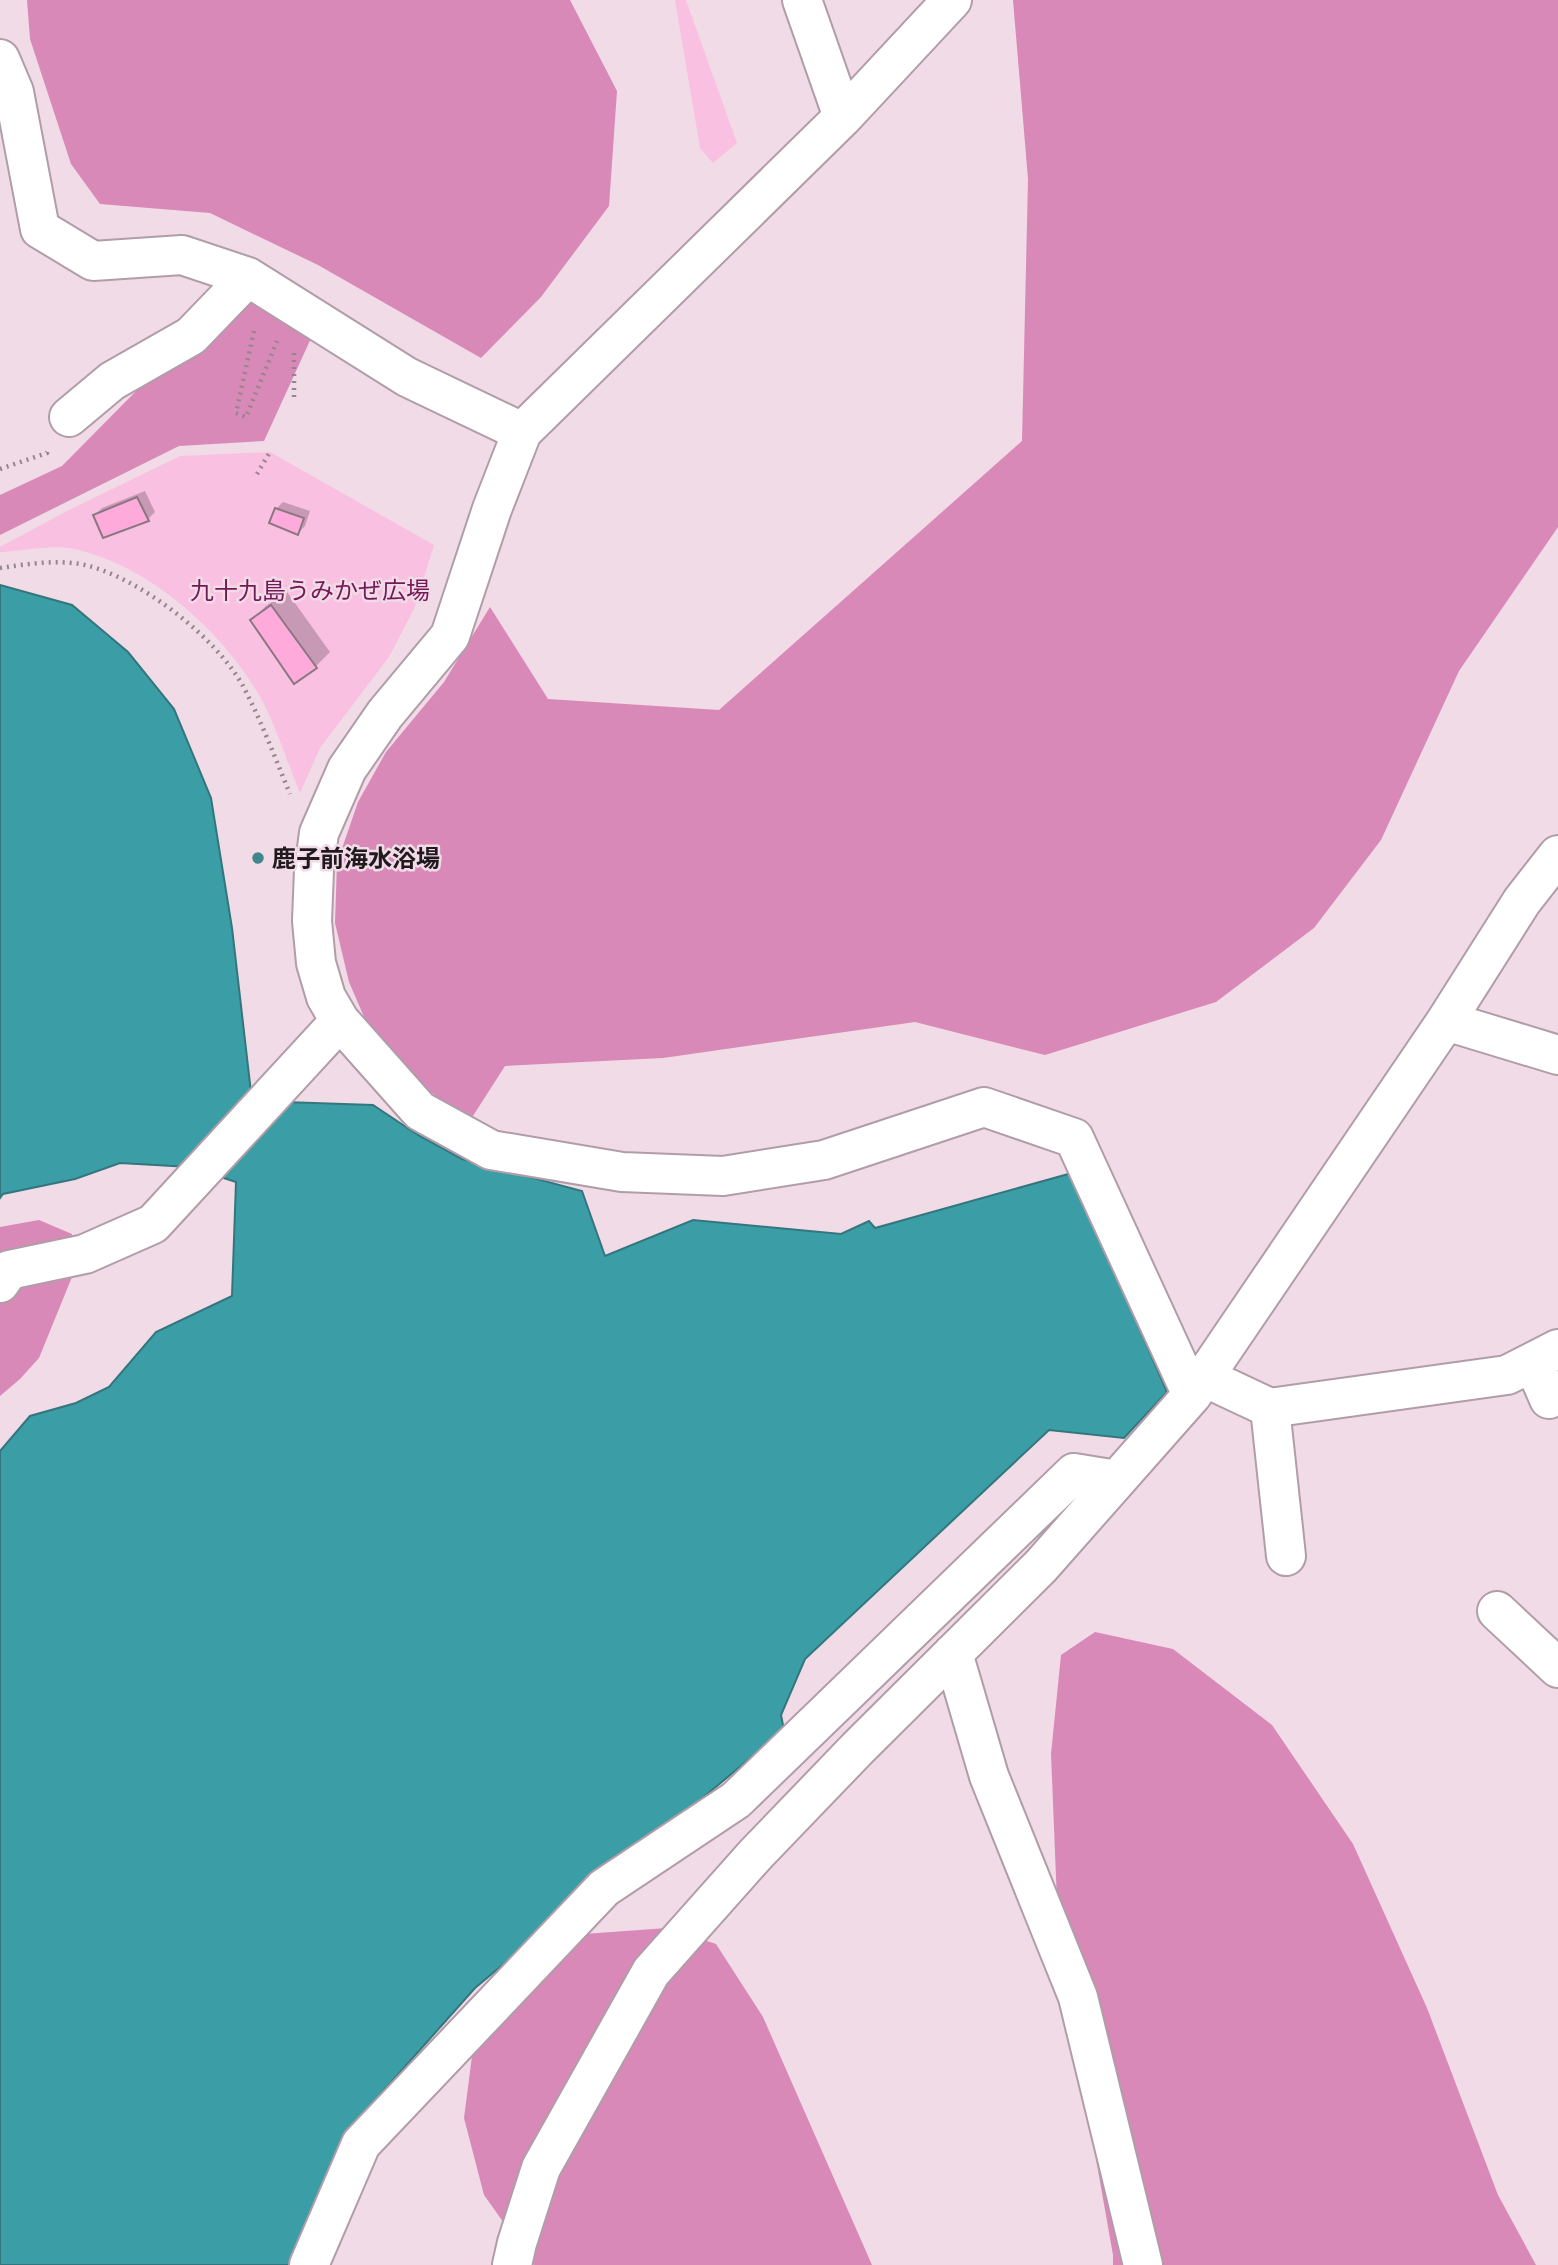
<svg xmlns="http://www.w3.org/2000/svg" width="1558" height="2265" viewBox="0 0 1558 2265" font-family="'Titillium Web','Noto Sans JP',sans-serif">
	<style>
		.green { fill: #fac0e1 }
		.forest { fill: #d889b8 }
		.water { fill: #3b9ea6; stroke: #33767d; stroke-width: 2 }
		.shadow { fill: #0003 }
		.building { fill: #feabdc; stroke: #8a7781; stroke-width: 2 }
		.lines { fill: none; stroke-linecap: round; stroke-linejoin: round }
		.minor-casing { stroke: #b19da8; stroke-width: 42 }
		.path { stroke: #95868e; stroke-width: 4.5; stroke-dasharray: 2 5; stroke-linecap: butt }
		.minor { stroke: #fff; stroke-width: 38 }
		.poi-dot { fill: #3f878d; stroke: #f0dbe6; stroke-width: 2.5 }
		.labels { text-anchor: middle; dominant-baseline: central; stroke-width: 5; stroke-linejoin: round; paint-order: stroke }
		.park-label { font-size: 24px; fill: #751858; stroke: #f0dbe6 }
		.poi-label { font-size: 24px; font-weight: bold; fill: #20191d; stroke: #f0dbe6; text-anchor: start }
	</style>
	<rect width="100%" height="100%" fill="#f0dbe6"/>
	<path class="green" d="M 675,0 L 686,0 L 737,143 L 713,163 L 700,148 Z
		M 270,452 L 434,545 L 414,609 L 389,657 L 320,748 L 300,793 C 288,764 278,732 264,704 C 228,635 147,562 69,548 C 50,545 20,551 0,552 L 0,547 L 65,512 L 180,456 Z"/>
	<path class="forest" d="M 27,0 L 570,0 L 617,91 L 609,206 L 541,297 L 481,358 L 318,265 L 210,213 L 100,204 L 71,164 L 30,39 Z
		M 1013,0 L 1558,0 L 1558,527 L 1459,671 L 1381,840 L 1314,928 L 1216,1002 L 1045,1055 L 915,1022 L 663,1058 L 505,1066 L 471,1119 L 438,1098 L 405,1070 L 371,1033 L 349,982 L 335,923 L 337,863 L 358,802 L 386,752 L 444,682 L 490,607 L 548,699 L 719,710 L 1022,441 L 1028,179 Z
		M 246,298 L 313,334 L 264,441 L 179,446 L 0,535 L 0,495 L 62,466 L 147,380 Z
		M 39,1220 L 72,1234 L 74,1272 L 39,1358 L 20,1379 L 0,1396 L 0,1227 Z
		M 1095,1632 L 1173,1649 L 1272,1725 L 1353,1844 L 1427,2008 L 1498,2195 L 1536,2265 L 1113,2265 L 1113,2255 L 1059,1950 L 1051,1754 L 1061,1655 Z
		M 667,1928 L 716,1944 L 763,2017 L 872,2265 L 534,2265 L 484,2195 L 464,2118 L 480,1994 L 584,1934 Z"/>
	<path class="water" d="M 0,585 L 72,605 L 128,652 L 174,709 L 211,798 L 232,928 L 252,1101 L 373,1105 L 418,1135 L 462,1159 L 582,1191 L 605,1256 L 693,1220 L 841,1234 L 869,1221 L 875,1228 L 1072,1173 L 1167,1392 L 1124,1438 L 1049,1430 L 805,1659 L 781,1715 L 784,1730 L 475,1988 L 346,2133 L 291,2265 L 0,2265 L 0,1451 L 30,1416 L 76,1403 L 109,1387 L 156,1332 L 232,1296 L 236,1182 L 190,1167 L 120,1163 L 75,1179 L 3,1194 L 0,1198 Z"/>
	<path class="shadow" d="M 145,491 L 155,512 L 148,519 L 95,515 L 102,508 Z
		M 283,502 L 310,511 L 305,526 L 298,533 L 276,509 Z
		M 287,592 L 330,652 L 315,667 L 252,620 L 266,606 Z"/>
	<path class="building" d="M 137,497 L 149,521 L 103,538 L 93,515 Z
		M 275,508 L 304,518 L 298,535 L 269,523 Z
		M 271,605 L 317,668 L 294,684 L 250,620 Z"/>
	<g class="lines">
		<defs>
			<path id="minor" d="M 802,0 L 843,117
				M 0,59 L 14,92 L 40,229 L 93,261 L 182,255 L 248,277 L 407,377 L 522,432
				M 69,417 L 112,381 L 191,336 L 248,277
				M 340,1021 L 420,1111 L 491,1150 L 622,1172 L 723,1176 L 824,1160 L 984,1107 L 1074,1138 L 1192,1395
				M 1446,1021 L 1558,1055
				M 0,1283 L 9,1270 L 85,1254 L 153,1224 L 340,1021 L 326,997 L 316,963 L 312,921 L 314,870 L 319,833 L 347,769 L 385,714 L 450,636 L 492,509 L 522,432 L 843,117 L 952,0
				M 1533,1362 L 1549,1399
				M 1204,1377 L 1270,1408 L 1507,1375 L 1558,1349
				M 1270,1408 L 1286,1556
				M 1497,1611 L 1558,1668
				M 953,1653 L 989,1776 L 1078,1997 L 1143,2265
				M 309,2265 L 361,2144 L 604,1888 L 736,1800 L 1074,1473 L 1117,1480
				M 512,2265 L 517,2243 L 541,2168 L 651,1972 L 756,1854 L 857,1749 L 1041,1566 L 1192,1395 L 1446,1021 L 1522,901 L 1558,855"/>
		</defs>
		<use href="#minor" class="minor-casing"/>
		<path class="path" d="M 254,331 L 236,413 L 246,417 L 277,341
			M 294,353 L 294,397
			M 0,469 L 47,453 L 49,449
			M 257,474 L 270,452
			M 0,568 C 28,564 57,559 85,565 C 140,578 216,637 243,686 C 261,720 275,758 290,794"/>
		<use href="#minor" class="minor"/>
	</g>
	<circle class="poi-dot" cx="258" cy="858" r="7"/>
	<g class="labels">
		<g class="park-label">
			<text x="310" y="590">九十九島うみかぜ広場</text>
		</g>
		<g class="poi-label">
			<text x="272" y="858">鹿子前海水浴場</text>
		</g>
	</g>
</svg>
